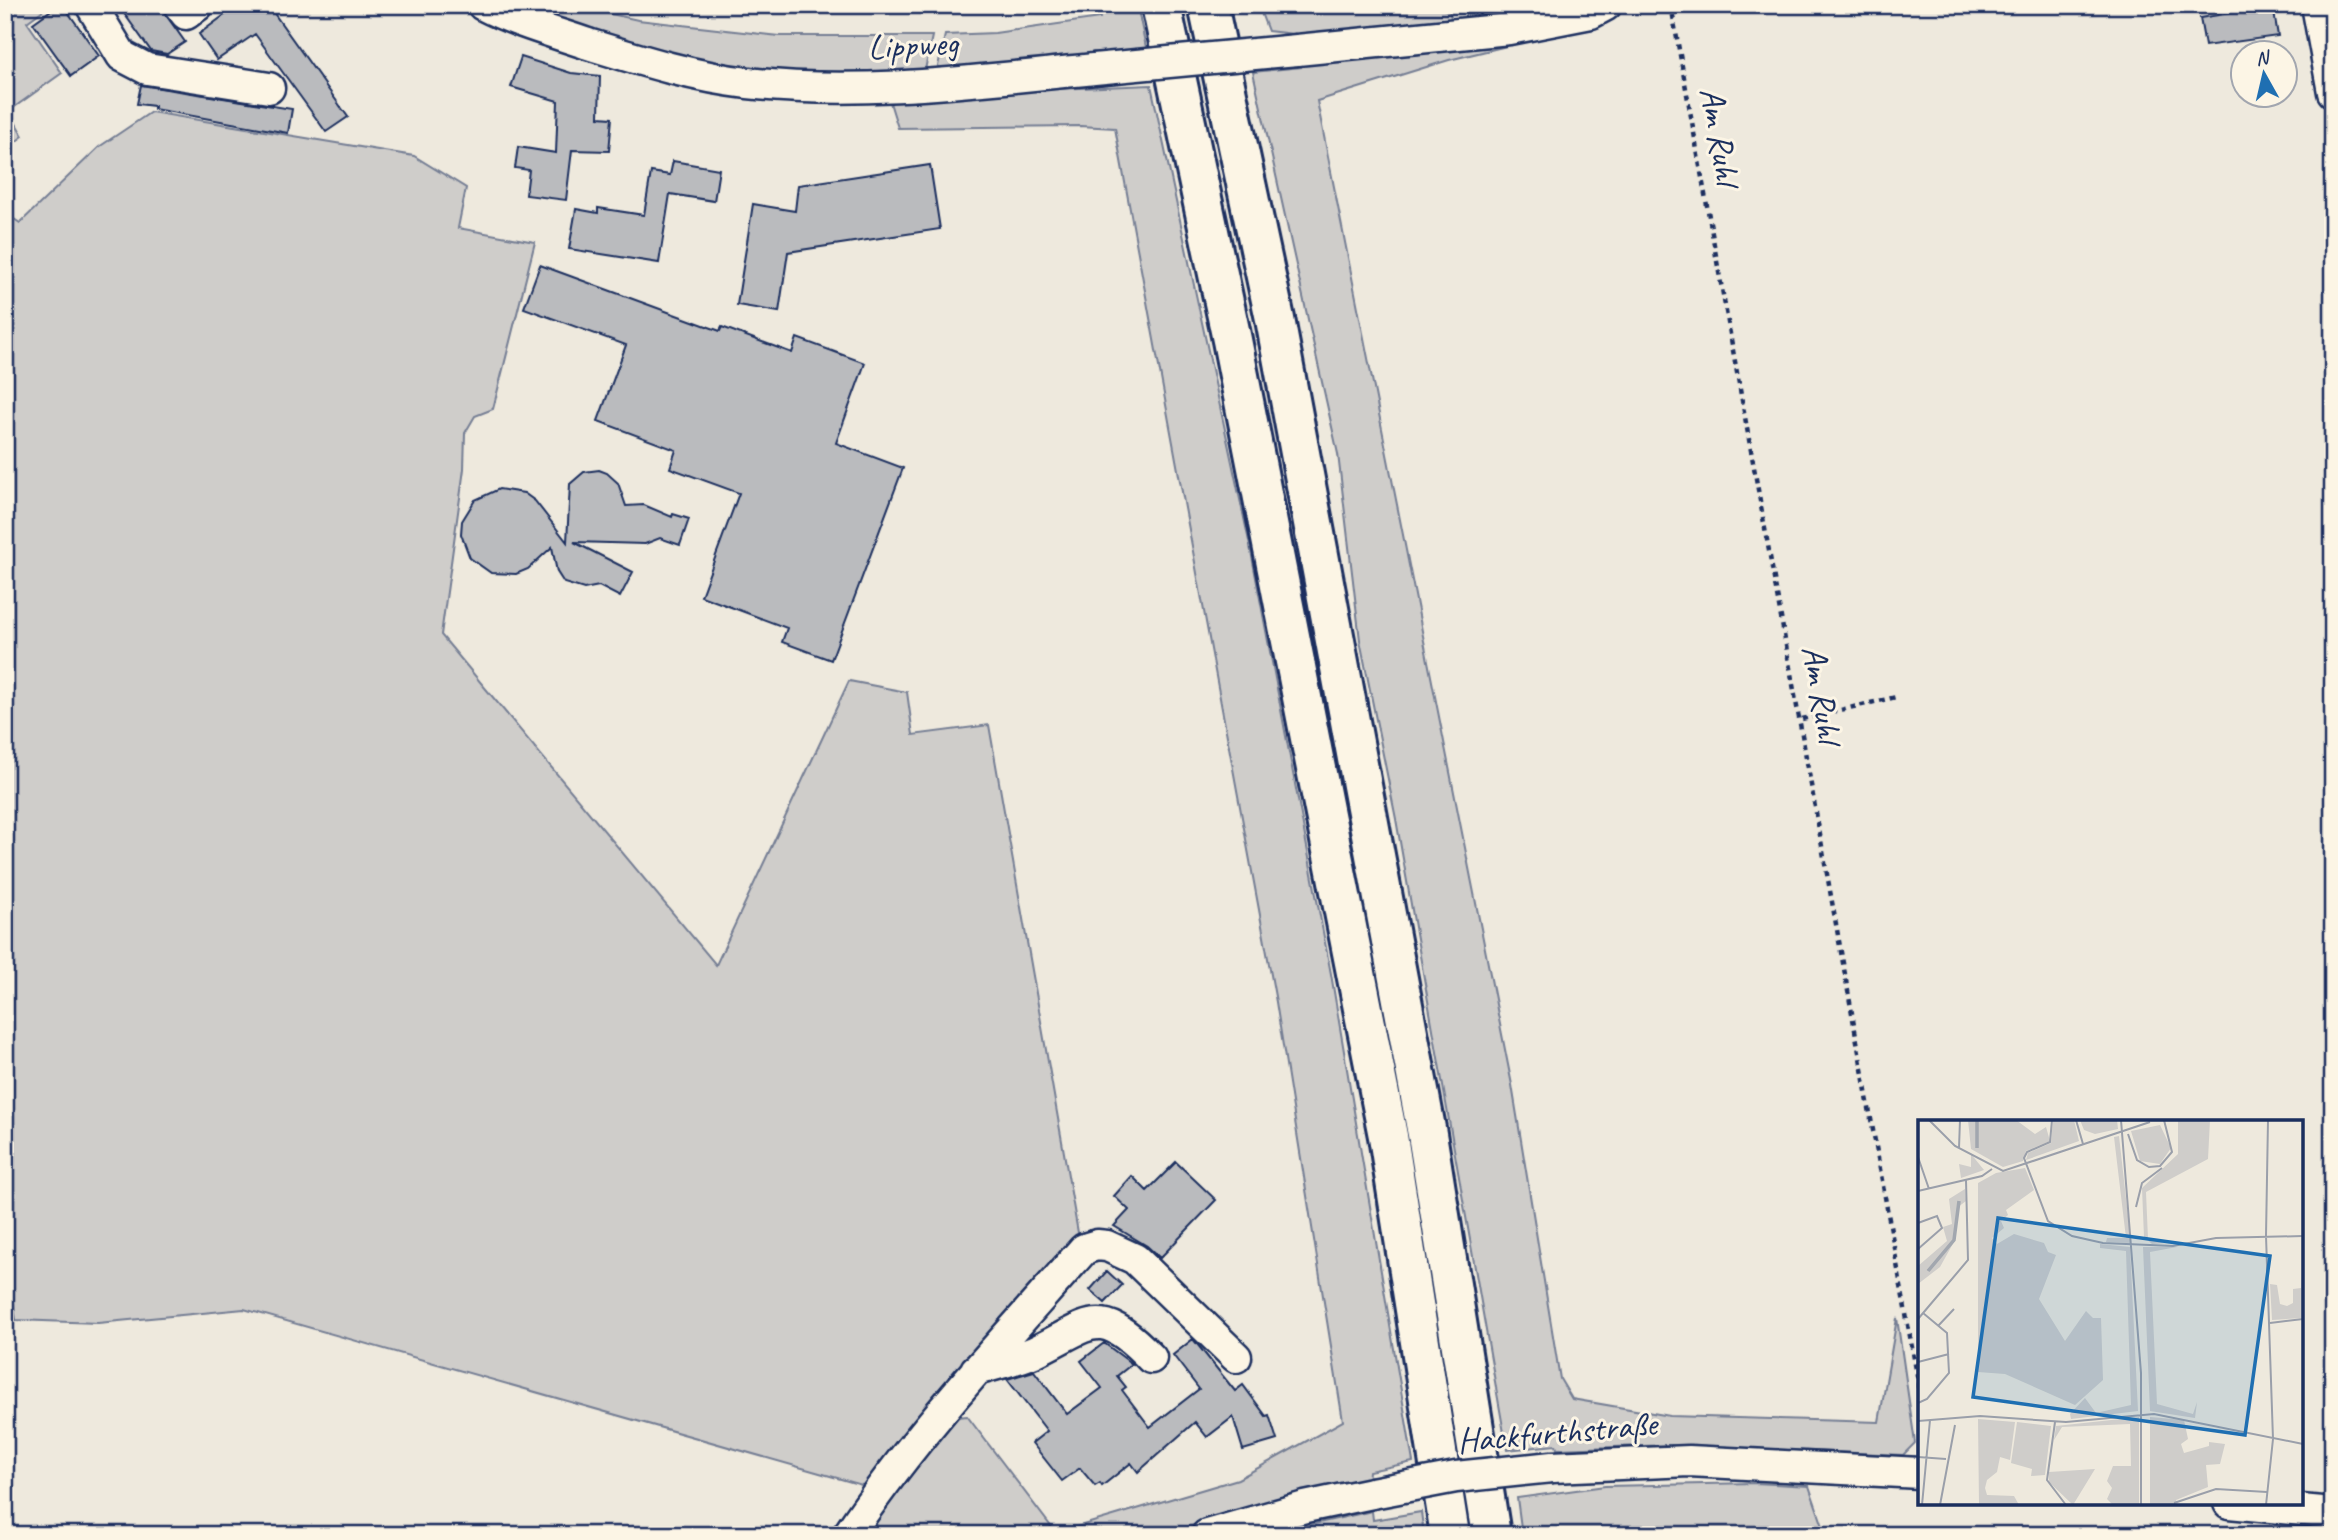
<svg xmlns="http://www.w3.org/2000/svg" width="2338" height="1540" viewBox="0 0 2338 1540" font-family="Caveat,sans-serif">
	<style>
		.green { fill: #cfcdca; stroke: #757e94; stroke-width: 2 }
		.building { fill: #babbbe; stroke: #1b2f5e; stroke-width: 2 }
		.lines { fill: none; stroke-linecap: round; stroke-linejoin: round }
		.minor-casing { stroke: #1b2f5e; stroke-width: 35 }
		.highway-casing { stroke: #1b2f5e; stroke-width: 44 }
		.path { stroke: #1b2f5e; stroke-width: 4.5; stroke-dasharray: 5 5; stroke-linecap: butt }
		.minor { stroke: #fcf5e5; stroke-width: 30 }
		.highway { stroke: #fcf5e5; stroke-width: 38 }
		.minor-bridge-casing { stroke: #1b2f5e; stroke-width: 35; stroke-linecap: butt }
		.minor-bridge { stroke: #fcf5e5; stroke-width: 30 }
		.labels { text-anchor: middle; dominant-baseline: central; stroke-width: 6; stroke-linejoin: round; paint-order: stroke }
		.street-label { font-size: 35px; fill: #1b2f5e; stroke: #fcf5e5 }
		.inset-river { fill: none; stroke: #a2a7af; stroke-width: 3.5 }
		.inset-road { fill: none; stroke: #9a9faa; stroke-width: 2 }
		.view { fill: #1f6fb2; fill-opacity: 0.15; stroke: #1f6fb2; stroke-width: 3.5 }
		.inset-edge { fill: none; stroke: #1b2f5e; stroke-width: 3.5 }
	</style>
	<rect width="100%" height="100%" fill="#eee9dd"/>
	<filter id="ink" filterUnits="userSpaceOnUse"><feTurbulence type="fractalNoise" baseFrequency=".0143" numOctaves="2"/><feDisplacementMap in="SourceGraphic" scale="14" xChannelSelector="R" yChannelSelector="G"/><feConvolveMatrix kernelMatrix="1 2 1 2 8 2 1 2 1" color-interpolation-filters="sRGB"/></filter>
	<g filter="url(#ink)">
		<path class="green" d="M 5,5 L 50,5 L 27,22 L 62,73 L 9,111 L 23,136 L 5,150 Z
			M 506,5 L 571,5 L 638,20 L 779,36 L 932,36 L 925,70 L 786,77 L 661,57 Z
			M 1098,5 L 1137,5 L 1147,52 L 936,75 L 945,35 L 995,33 L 1100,18 Z
			M 1258,5 L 1311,5 L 1357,12 L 1434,5 L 1450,12 L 1451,19 L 1444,29 L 1328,38 L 1268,31 Z
			M 1548,36 L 1449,60 L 1317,101 L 1512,1085 L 1560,1379 L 1572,1399 L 1670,1416 L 1879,1422 L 1897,1318 L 1915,1443 L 1903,1455 L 1671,1445 L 1557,1449 L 1556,1445 L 1507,1450 L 1396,819 L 1360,640 L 1338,454 L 1253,72 L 1301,67 L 1302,60 Z
			M 1151,85 L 1250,546 L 1331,974 L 1413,1462 L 1369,1471 L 1368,1481 L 1156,1535 L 862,1535 L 946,1418 L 967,1416 L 1056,1533 L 1238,1479 L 1343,1421 L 1276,1002 L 1115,128 L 1080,126 L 898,128 L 888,96 Z
			M 151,112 L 414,156 L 466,188 L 458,228 L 535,242 L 493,409 L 475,416 L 465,433 L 464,469 L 441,635 L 716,965 L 849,681 L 907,692 L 913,735 L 989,725 L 1080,1244 L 869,1487 L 244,1309 L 98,1323 L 16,1320 L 5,1255 L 5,213 L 20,223 L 99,147 Z
			M 1755,1483 L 1809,1486 L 1826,1535 L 1522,1535 L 1517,1498 L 1605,1486 Z
			M 1372,1511 L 1373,1520 L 1421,1512 L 1424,1535 L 1265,1535 Z"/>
		<path class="building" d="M 58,5 L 63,5 L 99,56 L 71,76 L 33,23 Z
			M 118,5 L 159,5 L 185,42 L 167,54 L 151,51 Z
			M 238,5 L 268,5 L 348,117 L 326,132 L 255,34 L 217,60 L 199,34 Z
			M 2273,6 L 2278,36 L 2205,46 L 2200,18 Z
			M 521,57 L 571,73 L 600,76 L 599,117 L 612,118 L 609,151 L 572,150 L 566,200 L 526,195 L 529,170 L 515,168 L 518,147 L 556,153 L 558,101 L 511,87 Z
			M 141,85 L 292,109 L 288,133 L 154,109 L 154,106 L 137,104 Z
			M 673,161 L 719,169 L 714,201 L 670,194 L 659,263 L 569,249 L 576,209 L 598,213 L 598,208 L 644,215 L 651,172 L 670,175 Z
			M 930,165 L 940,229 L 788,252 L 779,312 L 737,305 L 753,204 L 795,211 L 798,185 Z
			M 540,265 L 720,331 L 722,327 L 792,353 L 797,338 L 865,363 L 836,443 L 903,468 L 831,660 L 782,642 L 787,628 L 701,596 L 739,493 L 670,468 L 676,450 L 598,421 L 626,345 L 524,308 Z
			M 599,470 L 607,473 L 618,483 L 626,506 L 644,505 L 672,517 L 673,514 L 689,519 L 680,545 L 660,538 L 645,544 L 574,542 L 633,572 L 620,597 L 599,586 L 584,589 L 564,583 L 557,572 L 552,547 L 528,569 L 516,574 L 491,573 L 470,558 L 461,534 L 462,521 L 475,500 L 499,489 L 524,493 L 535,501 L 567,542 L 570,484 L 584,472 Z
			M 1176,1162 L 1216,1200 L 1160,1258 L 1147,1246 L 1114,1226 L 1129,1210 L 1114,1196 L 1132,1176 L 1147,1191 Z
			M 1107,1271 L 1122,1285 L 1105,1303 L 1090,1290 Z
			M 1193,1339 L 1235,1391 L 1243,1385 L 1266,1416 L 1269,1415 L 1277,1440 L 1243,1450 L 1233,1417 L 1207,1437 L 1195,1422 L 1138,1472 L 1131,1463 L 1102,1486 L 1100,1483 L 1095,1486 L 1080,1468 L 1062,1481 L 1032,1443 L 1047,1431 L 1007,1379 L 1034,1371 L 1067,1414 L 1102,1388 L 1081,1361 L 1104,1343 L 1132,1364 L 1117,1376 L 1126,1387 L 1122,1390 L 1150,1427 L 1199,1389 L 1173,1355 Z"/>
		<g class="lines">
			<defs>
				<path id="minor" d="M 91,5 L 122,56 L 147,69 L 269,88
					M 179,5 L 186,14 L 198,5
					M 483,5 C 516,22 553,32 588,44 C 640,60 694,77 748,83 C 863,96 980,80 1094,69
					M 2317,5 L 2333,92
					M 1297,50 L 1509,29 L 1591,13 L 1606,5
					M 976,1370 C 995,1364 1016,1360 1034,1352 C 1091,1325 1098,1303 1151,1358
					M 1552,1467 L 1689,1461 L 1920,1473
					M 2229,1503 L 2333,1513
					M 848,1535 C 917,1432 1002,1342 1084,1249 L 1097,1245 L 1107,1246 L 1135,1259 L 1236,1357
					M 1207,1535 L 1305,1507 L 1372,1493"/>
				<path id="highway" d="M 1161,5 L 1232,340 L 1388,1136 L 1450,1535
					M 1208,5 L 1275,319 L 1427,1134 L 1491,1535"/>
			</defs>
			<use href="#minor" class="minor-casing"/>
			<use href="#highway" class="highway-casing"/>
			<path class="path" d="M 1671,5 L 1920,1392
				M 1802,719 L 1896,697"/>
			<use href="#minor" class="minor"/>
			<use href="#highway" class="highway"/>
			<defs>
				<path id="minor-bridge" d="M 1094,69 L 1297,50
					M 1372,1493 L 1456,1477 L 1552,1467"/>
			</defs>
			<use href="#minor-bridge" class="minor-bridge-casing"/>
			<use href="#minor-bridge" class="minor-bridge"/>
		</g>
	</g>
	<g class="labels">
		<g class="street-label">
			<text transform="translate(913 45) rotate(-3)">Lippweg</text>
			<text transform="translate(1720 136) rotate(80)">Am Ruhl</text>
			<text transform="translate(1822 694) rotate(80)">Am Ruhl</text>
			<text transform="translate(1557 1432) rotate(-5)">Hackfurthstraße</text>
		</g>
	</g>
	<g transform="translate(1918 1120)">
		<rect width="385" height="385" fill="#eee9dd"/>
		<path d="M 50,0 L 98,0 L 117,14 L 128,7 L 132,21 L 108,31 L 105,41 L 85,47 L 53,29 ZM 135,0 L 156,0 L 161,21 L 108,40 L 110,33 L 133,23 ZM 162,0 L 199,0 L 200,9 L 177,14 L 166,10 ZM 260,0 L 292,0 L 290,39 L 228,72 L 230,119 L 248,123 L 234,124 L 226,117 L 224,68 L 260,34 ZM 242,5 L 253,28 L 242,44 L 222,41 L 213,11 ZM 201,16 L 213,123 L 188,122 L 189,118 L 208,118 L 196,17 ZM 53,34 L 66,50 L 43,58 L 41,44 L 53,47 ZM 107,48 L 116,70 L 88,90 L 90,95 L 83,101 L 86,108 L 74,118 L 79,124 L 96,114 L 126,123 L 130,132 L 138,135 L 121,179 L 147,221 L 168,191 L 175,198 L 183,198 L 185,260 L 157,285 L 87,254 L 60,252 L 60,63 L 78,53 ZM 47,69 L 48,81 L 40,87 L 37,120 L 22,147 L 0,164 L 0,146 L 29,121 L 25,107 L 34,104 L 31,79 ZM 182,124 L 212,127 L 220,291 L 153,299 L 152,294 L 167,278 L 178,293 L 213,285 L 208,131 L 182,128 ZM 225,127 L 259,127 L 232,132 L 239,284 L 275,294 L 279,282 L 277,298 L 232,291 ZM 383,154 L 385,198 L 354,200 L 352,164 L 359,165 L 362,184 L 369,186 L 375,183 L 375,169 L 383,168 ZM 221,297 L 221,385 L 195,385 L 189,379 L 194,368 L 189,361 L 195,346 L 213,346 L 212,304 L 144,307 L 136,320 L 138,306 ZM 232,297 L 266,300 L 270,319 L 263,324 L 266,333 L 291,326 L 291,322 L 307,324 L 302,344 L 288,345 L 290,367 L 258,380 L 260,385 L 232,385 ZM 60,299 L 97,302 L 92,340 L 82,337 L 79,352 L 69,360 L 67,368 L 69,375 L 96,376 L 101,385 L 61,385 ZM 99,302 L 133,306 L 127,355 L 113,356 L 114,349 L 93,343 ZM 177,349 L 155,385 L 131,362 L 131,352 Z" fill="#cfcdca"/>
		<path class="inset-river" d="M 59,28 L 59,0M 10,151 L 36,120 L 41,81"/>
		<path class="inset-road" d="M 11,0 L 37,26 L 85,51 L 232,2M 134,0 L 132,22 L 109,32 L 106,38 L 130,101 L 154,116 L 185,123 L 255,126 L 298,118 L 385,116M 158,0 L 165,24M 203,0 L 223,253 L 223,385M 210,14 L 219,40 L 231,47 L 242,46 L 254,32 L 246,0M 41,28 L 42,0M 0,37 L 11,69M 0,71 L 64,56 L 74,49M 218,87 L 224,63 L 244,48M 0,103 L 19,96 L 24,108 L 0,129M 0,199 L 50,140 L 48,60M 352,203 L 385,199M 20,206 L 36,189M 0,242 L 31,234M 0,283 L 9,279 L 31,253 L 29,213 L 5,193M 0,301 L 62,296 L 148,302 L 236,294 L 385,324M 137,302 L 129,360 L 148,385M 0,337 L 28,339M 256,383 L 298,369 L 349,372M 4,385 L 12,300M 22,385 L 37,305M 348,385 L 355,319 L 348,116 L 350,0"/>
		<path class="view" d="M 80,98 L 352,136 L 327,315 L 55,277 Z"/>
		<rect width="385" height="385" class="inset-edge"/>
	</g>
	<rect width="2338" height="1540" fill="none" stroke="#fcf5e5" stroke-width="28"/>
	<rect x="14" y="14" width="2310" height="1512" fill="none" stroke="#1b2f5e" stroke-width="2.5" filter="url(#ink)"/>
	<g transform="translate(2264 74) rotate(352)"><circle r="33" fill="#fcf5e5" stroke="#a2a6af" stroke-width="2"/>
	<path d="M0-5L12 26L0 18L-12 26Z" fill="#1f6fb2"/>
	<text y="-10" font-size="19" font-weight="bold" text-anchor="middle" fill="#1b2f5e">N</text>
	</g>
</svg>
